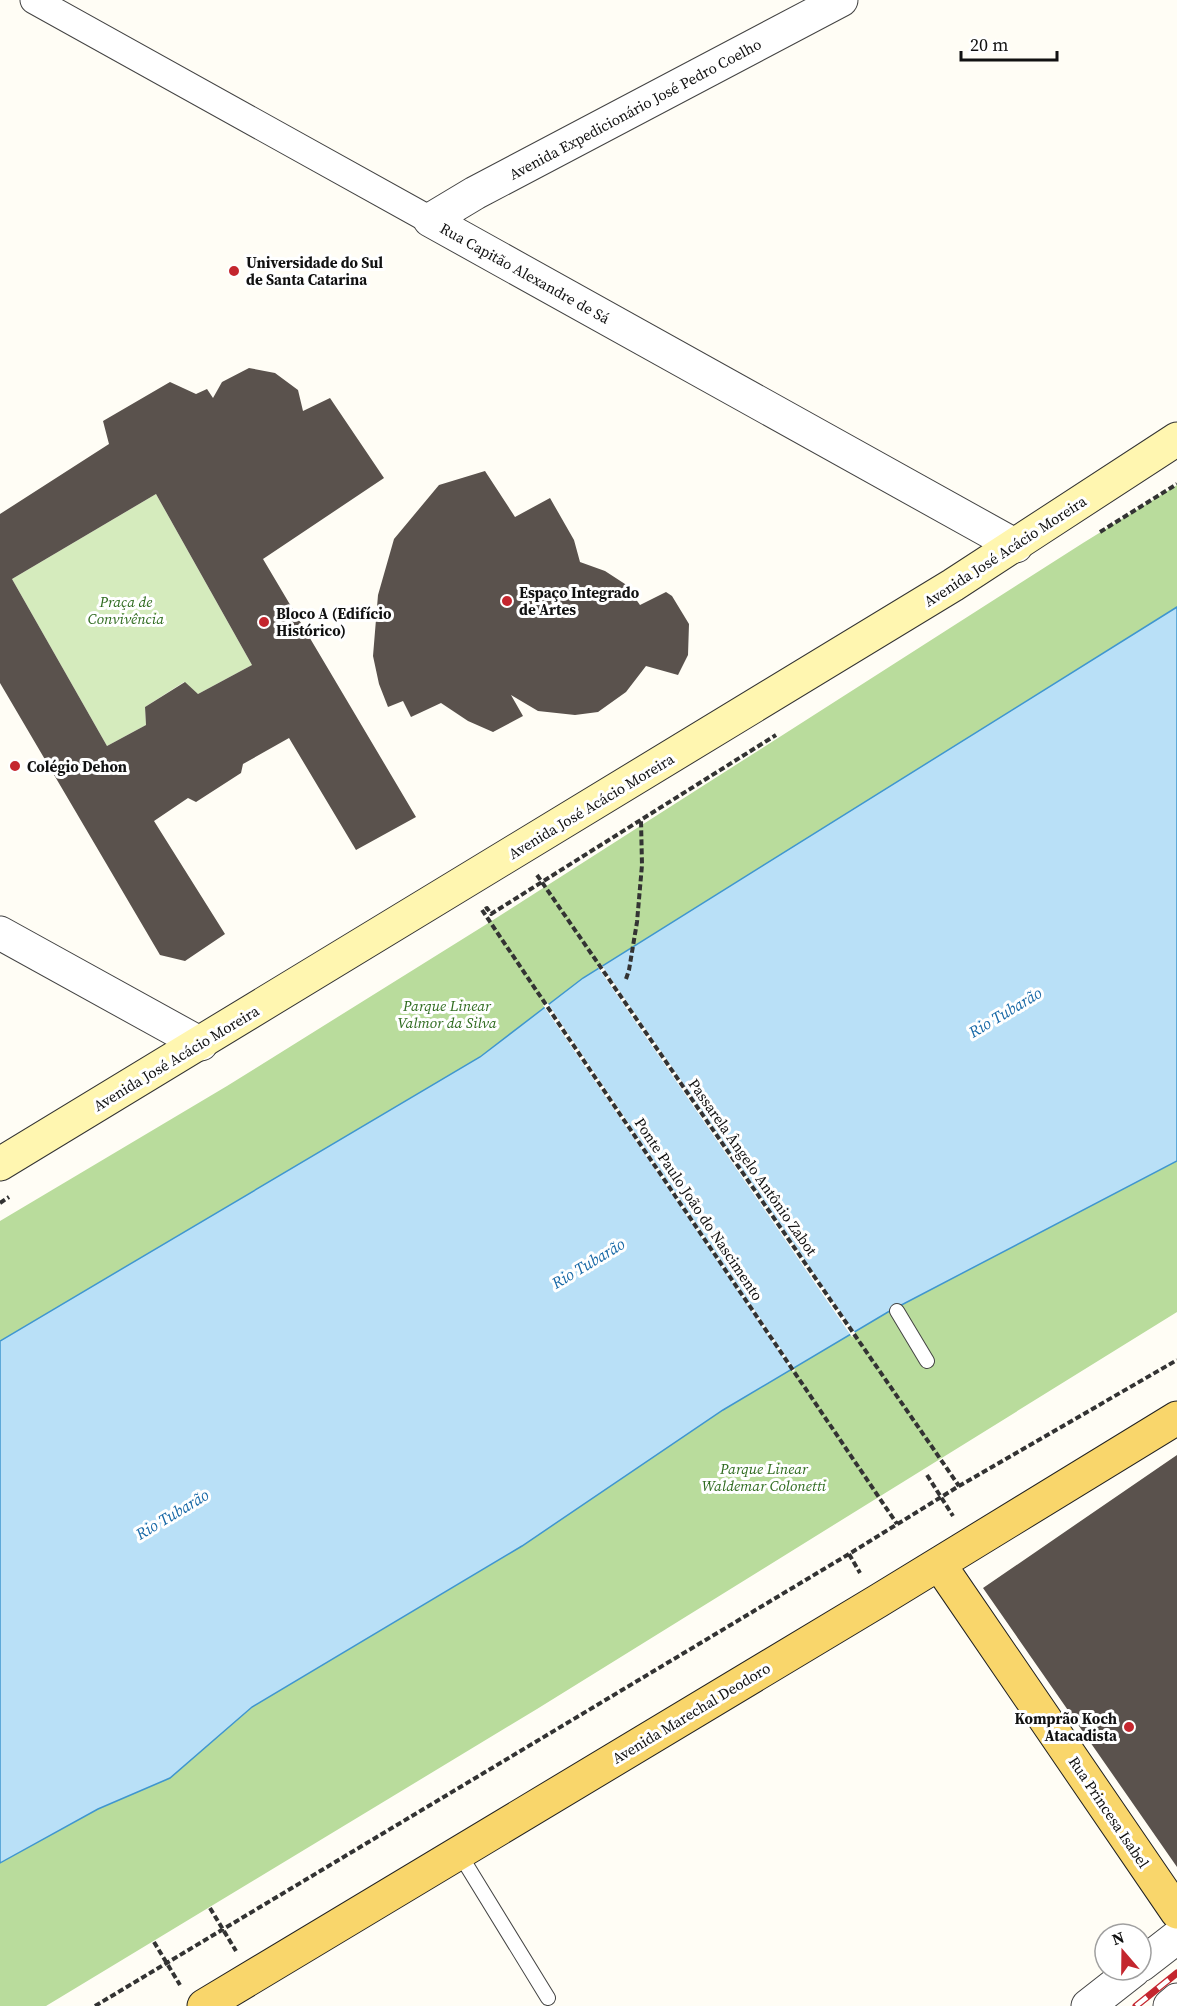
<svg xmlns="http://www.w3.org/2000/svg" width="1177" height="2006" viewBox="0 0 1177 2006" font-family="'Source Serif 4',serif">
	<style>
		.green { fill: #d5ebbd }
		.forest { fill: #b9dc9c }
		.water { fill: #b9e0f7; stroke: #3f96cf; stroke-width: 1.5 }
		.pier { fill: #fffdf5 }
		.building { fill: #5a524d; fill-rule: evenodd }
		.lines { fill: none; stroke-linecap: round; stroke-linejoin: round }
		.service-casing { stroke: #444; stroke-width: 16 }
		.minor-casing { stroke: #444; stroke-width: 29 }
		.tertiary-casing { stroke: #444; stroke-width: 35 }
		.secondary-casing { stroke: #333; stroke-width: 35 }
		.primary-casing { stroke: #222; stroke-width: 35 }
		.path { stroke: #333; stroke-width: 4; stroke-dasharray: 6 3; stroke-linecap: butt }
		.service { stroke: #fff; stroke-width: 14 }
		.minor { stroke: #fff; stroke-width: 27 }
		.tertiary { stroke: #fff; stroke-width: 33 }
		.secondary { stroke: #fff6b0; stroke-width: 33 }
		.primary { stroke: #f9d66b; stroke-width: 33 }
		.rail-casing { stroke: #c4262e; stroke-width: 7 }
		.rail { stroke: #fff; stroke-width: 4.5; stroke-dasharray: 14; stroke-linecap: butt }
		.poi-dot { fill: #c4262e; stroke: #fff; stroke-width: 2 }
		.labels { text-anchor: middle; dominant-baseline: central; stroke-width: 6; stroke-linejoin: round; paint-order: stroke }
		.street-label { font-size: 15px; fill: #111; stroke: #fff }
		.poi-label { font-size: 15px; font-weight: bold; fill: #111; stroke: #fff; text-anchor: start }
		.park-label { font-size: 15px; font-style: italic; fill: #2f6b1f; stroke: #fff }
		.water-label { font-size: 16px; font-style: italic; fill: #1768a6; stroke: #fff }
	</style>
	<rect width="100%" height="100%" fill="#fffdf5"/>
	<path class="green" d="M 156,494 L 252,665 L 198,694 L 184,682 L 145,707 L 146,725 L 107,746 L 12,579 Z"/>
	<path class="forest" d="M 1177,485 L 1177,607 L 584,978 L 480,1057 L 0,1341 L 0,1221 L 227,1086 L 490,922 L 1083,543 Z
		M 1177,1161 L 1177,1312 L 537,1709 L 46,2006 L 0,2006 L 0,1863 L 98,1809 L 170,1778 L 252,1707 L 522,1546 L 723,1410 L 888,1312 Z"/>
	<path class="water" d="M 1177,607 L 1177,1161 L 888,1312 L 723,1410 L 522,1546 L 252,1707 L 170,1778 L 98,1809 L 0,1863 L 0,1341 L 480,1057 L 583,978 Z"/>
	<path class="pier" d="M 601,964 L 856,1334 L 852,1337 L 597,966 Z
		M 547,1002 L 795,1370 L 793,1372 L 543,1005 Z"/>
	<path class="building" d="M 249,368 L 275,373 L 298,390 L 303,411 L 330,398 L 384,478 L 263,559 L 416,817 L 356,850 L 289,738 L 243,764 L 241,773 L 196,802 L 188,798 L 154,821 L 225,934 L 185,961 L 160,955 L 0,683 L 0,514 L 109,444 L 103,421 L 170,382 L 196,394 L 207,389 L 213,398 L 222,382 ZM 156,494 L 252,665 L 198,694 L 185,682 L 145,707 L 146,725 L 107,746 L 12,579 Z
		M 485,471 L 515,517 L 550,498 L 574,540 L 580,562 L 605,571 L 625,584 L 640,605 L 666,592 L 672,596 L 689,624 L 688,655 L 678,675 L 646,666 L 626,692 L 598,712 L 575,715 L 538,711 L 511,695 L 523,716 L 493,732 L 468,721 L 441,703 L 411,717 L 403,701 L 388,707 L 379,684 L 373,656 L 378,595 L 394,539 L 439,485 Z
		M 1177,1455 L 1177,1867 L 983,1588 Z"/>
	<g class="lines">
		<defs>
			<path id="service" d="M 897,1311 L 927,1361
				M 459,1853 L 548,1998"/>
			<path id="minor" d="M 34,0 L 430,220"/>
			<path id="tertiary" d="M 430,220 L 1016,546
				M 430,220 L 475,193 L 841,0
				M 0,933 L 201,1044
				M 1141,1965 L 1177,1937
				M 1088,2006 L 1134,1970
				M 1170,2006 L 1177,2000"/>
			<path id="secondary" d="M 0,1164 L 953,585 L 1177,439"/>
			<path id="primary" d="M 939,1564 L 1177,1912
				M 204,2006 L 878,1601 L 1177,1418"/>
		</defs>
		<use href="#service" class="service-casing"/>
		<use href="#minor" class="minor-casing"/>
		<use href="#tertiary" class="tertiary-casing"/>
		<use href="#secondary" class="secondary-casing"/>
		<use href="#primary" class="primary-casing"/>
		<path class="path" d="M 1100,532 L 1177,484
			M 537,875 L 959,1486
			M 485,909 L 487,908 L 491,914 L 776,735
			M 482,910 L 897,1524
			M 626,979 L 629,970 L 637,922 L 642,865 L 641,820
			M 0,1203 L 9,1197
			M 927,1475 L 953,1516
			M 849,1554 L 860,1573
			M 210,1908 L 236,1951
			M 154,1942 L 180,1985
			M 95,2006 L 849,1554 L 959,1486 L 1177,1360"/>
		<use href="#service" class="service"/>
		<use href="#minor" class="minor"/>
		<use href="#tertiary" class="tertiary"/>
		<use href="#secondary" class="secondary"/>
		<use href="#primary" class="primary"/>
		<defs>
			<path id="rail" d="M 1136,2006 L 1177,1973"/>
		</defs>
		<use href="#rail" class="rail-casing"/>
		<use href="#rail" class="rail"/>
	</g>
	<g class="poi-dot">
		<circle cx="234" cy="271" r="6"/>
		<circle cx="507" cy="601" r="6"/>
		<circle cx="264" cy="622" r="6"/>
		<circle cx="15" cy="766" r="6"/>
		<circle cx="1129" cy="1727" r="6"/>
	</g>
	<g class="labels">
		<g class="street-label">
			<text transform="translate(635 109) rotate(-28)">Avenida Expedicionário José Pedro Coelho</text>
			<text transform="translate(525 273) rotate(29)">Rua Capitão Alexandre de Sá</text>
			<text transform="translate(1005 551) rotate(-33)">Avenida José Acácio Moreira</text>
			<text transform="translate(591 806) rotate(-31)">Avenida José Acácio Moreira</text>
			<text transform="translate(176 1058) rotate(-31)">Avenida José Acácio Moreira</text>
			<text transform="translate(753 1167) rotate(55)">Passarela Ângelo Antônio Zabot</text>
			<text transform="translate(699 1209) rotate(56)">Ponte Paulo João do Nascimento</text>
			<text transform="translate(691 1713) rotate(-31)">Avenida Marechal Deodoro</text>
			<text transform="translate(1109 1812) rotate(56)">Rua Princesa Isabel</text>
		</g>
		<g class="poi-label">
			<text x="246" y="262">Universidade do Sul<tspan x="246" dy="17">de Santa Catarina</tspan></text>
			<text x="519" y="592">Espaço Integrado<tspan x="519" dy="17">de Artes</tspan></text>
			<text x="276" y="613">Bloco A (Edifício<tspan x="276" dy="17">Histórico)</tspan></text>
			<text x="27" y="766">Colégio Dehon</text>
			<text x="1117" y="1718" text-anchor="end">Komprão Koch<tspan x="1117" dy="17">Atacadista</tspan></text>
		</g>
		<g class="park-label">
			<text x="126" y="601">Praça de<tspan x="126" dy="17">Convivência</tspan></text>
			<text x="447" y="1005">Parque Linear<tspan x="447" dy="17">Valmor da Silva</tspan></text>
			<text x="764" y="1468">Parque Linear<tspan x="764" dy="17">Waldemar Colonetti</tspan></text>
		</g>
		<g class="water-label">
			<text transform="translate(1005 1012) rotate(-31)">Rio Tubarão</text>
			<text transform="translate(588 1263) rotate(-31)">Rio Tubarão</text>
			<text transform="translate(172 1514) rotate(-31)">Rio Tubarão</text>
		</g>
	</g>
	<g transform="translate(1123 1952) rotate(340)"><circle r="28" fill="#ffffff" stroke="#a0a0a0" stroke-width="1.5"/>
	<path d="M0-4.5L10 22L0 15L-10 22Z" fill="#c4262e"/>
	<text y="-9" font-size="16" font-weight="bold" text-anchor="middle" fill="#111111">N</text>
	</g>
	<path d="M961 51v9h96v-9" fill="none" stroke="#111111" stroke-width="3"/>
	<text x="970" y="51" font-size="18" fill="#111111" stroke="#ffffff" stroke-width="4.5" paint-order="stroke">20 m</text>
</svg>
